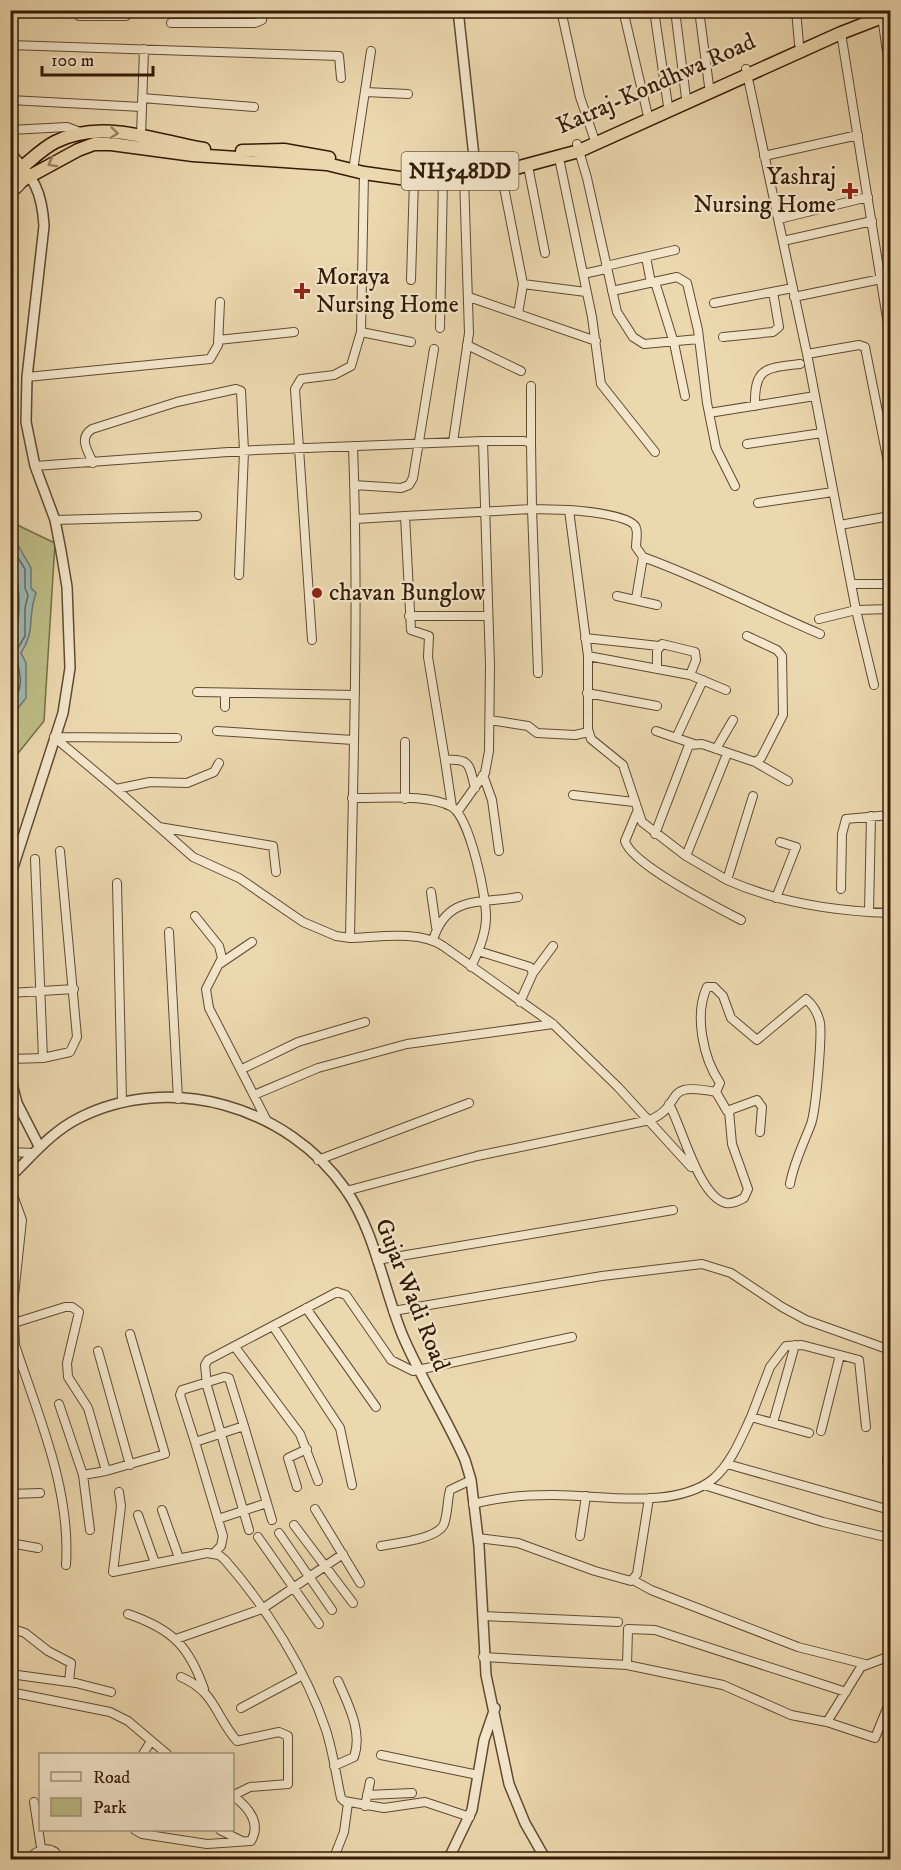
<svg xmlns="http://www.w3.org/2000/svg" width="901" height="1870" viewBox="0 0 901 1870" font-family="'IM FELL DW Pica',serif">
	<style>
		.green { fill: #bdbd87; stroke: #786c47; stroke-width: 1.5 }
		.water { fill: #9cb8b5; stroke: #72796f; stroke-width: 1.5 }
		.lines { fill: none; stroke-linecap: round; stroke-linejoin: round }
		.shore { stroke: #68695e; stroke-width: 1.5 }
		.minor-casing { stroke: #614a31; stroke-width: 10 }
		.tertiary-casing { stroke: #614a31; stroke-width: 12 }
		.trunk-casing { stroke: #331a07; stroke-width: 15 }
		.minor { stroke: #f3e6cb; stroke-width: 8 }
		.tertiary { stroke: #f3e6cb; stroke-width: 9 }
		.trunk { stroke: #ecd8af; stroke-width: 12 }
		.oneway { stroke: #998263 }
		.poi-dot { fill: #8f2418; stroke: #f3e6cb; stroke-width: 2 }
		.labels { text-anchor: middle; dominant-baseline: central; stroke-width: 4.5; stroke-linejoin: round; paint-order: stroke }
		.shield { fill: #f3e6cb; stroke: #6d5742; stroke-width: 1.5 }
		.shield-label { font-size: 22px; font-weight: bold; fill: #331a07 }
		.street-label { font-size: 24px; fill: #331a07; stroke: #f3e6cb }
		.poi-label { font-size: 24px; fill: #331a07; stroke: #f3e6cb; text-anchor: start }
	</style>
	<rect width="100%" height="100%" fill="#ecd8af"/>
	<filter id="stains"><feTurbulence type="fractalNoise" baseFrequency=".00333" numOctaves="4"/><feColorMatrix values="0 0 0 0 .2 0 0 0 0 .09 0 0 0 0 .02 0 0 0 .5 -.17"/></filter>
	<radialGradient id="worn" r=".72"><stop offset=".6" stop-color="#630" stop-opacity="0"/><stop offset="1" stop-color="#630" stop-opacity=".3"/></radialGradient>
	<path class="green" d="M 11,522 L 55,543 L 44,721 L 11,762 Z"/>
	<path class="water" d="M 11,533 L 31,568 L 31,588 L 36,593 C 27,618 36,630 21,653 L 26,663 L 26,698 L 11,717 Z"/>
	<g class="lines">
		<path class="shore" d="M 10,545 L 25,569 L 25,588 L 28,595 L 25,608 L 25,636 L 15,653 C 21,675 25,687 10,707
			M 10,560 C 21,579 23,626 10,644"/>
		<defs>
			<path id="minor" d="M 30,10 L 55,10
				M 75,10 L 79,16 L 126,16 L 130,10
				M 561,10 L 580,97 L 594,138
				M 623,10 L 648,116
				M 654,10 L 668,106
				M 675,10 L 686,98
				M 699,10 L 709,86
				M 796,10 L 799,44
				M 882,16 L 890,73
				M 171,23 L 255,23 L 262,20 L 263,10
				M 841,33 L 890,337
				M 10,45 L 339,56 L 341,78
				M 746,69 L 807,354 L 856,610 L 874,685
				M 365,92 L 408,94
				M 142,98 L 254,107
				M 10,100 L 142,107
				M 10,130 L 67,127 L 80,132
				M 141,136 L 144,49
				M 577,144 L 587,178 L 617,312 L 633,337 L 644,344 L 699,339
				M 764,156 L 858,135
				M 559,158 L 592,317 L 601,384 L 655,452
				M 354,164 L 371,51
				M 528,166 L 545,253
				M 501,172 L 523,284 L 586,292
				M 364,173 L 361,332 L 411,342
				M 779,219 L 868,197
				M 783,241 L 872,221
				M 646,257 L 651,283
				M 606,266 L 675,250
				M 583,274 L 606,269
				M 411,280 L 414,180
				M 655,282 L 674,343 L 685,396
				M 612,291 L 677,277 L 687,283 L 698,330 L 707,403 L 716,448 L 735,486
				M 469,297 L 596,341
				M 794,297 L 881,279
				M 714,303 L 793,288
				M 518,314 L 523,284
				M 440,328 L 443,179
				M 723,337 L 773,332 L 779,327 L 773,292
				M 218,340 L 294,332
				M 467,345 L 521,371
				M 807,354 L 859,345 L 865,347 L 890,472
				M 27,377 L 210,359 L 218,345 L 220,302
				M 531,386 L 531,443
				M 755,406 C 754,367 766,368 800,364
				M 709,413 L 815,396
				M 453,442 L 469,333 L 464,177
				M 747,444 L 822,433
				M 353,446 C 359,610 353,774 350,938 C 379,937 419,930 443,946 L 553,1024 L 618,1087 L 691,1167
				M 93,463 C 88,451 78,438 92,429 L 177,402 L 236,389 L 241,391 L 244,451 L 239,575
				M 35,466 L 256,450 L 483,441 L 524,441 L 531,443 L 532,509 L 569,510 L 588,656 L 588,729 L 591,739 L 623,765 L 642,822 L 686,856 L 727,880 L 753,796
				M 354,485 L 401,488 L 409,485 L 413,478 L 434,349
				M 758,503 L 833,492
				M 569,510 C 581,511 633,515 636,528 C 638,533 636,541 636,547 L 643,557 C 704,579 761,609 820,634
				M 405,516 L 532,509 L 538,673
				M 356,519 L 405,516 L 411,630 L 429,636 L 428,657 L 445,760 C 471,758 469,765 475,788
				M 55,520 L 197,516
				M 840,525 L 890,516
				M 852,584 L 890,584
				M 617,596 L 657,605
				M 636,599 L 643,557
				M 409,616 L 488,616
				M 819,619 L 856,610 L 890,609
				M 585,638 L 659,646
				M 312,640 L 295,389 L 301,379 L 334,375 L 351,366 L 361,332
				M 588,656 L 690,675 L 726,690
				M 657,669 L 657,651 L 662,644 L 695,652 L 696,660 L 690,675
				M 197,692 L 355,695
				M 225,693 L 225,707
				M 587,693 L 657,706
				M 490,720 L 528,726 L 537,733 L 575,735 L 589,732
				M 217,731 L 353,740
				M 656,731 L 694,744
				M 677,736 L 703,680
				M 54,737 L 116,789 L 150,782 L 187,783 L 214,772 L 219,763
				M 54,737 L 177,738
				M 405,742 L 405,799
				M 716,749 L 733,720
				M 445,760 L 452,807
				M 755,762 L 788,781
				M 483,775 L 492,800 L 499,851
				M 116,789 L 193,857 L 239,878 L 303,922 L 336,936 L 350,938
				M 573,795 L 634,802
				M 352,798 C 379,799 428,793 452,807 C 470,818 487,898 486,919 C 485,937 478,952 471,967
				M 458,811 L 485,773 L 489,751 L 490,665 L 483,441
				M 637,812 L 625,841 C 631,864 718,908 741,920
				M 159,827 L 273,846 L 276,872
				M 655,834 L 689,745 L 702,744 L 755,762 L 761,758 L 783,715 L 782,656 L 777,650 L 747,636
				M 686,856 L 727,754
				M 35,859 L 43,1058
				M 727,880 C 778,903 834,911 890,913
				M 117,883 L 122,1101
				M 841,889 L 842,834 L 846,819 L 890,815
				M 431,892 L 436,927
				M 776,898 L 796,847 L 780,842
				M 869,912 L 871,816
				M 195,916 L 219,946 L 222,958 L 206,989 L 209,1008 L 267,1121
				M 169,932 L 178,1099
				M 433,940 C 447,895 478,904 518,897
				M 478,951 L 530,967 L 533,973 L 520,1002
				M 221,963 L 252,942
				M 533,973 L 553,946
				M 10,993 L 74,989
				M 10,1059 L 43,1058 L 70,1052 L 77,1037 L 60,851
				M 242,1069 L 298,1042 L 365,1022
				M 716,1092 L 720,1083 C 703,1058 694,1015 707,987 L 714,987 L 723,996 L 731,1018 L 757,1040 L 806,999 C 813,1005 818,1013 820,1023 C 822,1037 816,1110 811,1124 C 803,1145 794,1162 790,1184
				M 254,1095 L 318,1068 L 407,1044 L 553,1024
				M 669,1104 C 682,1127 699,1197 726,1203 C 733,1204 738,1201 744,1198 L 748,1189 L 732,1144 L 729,1111
				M 10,1152 L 33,1153
				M 318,1160 L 469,1103
				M 10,1187 L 22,1220 L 13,1305 L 14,1323 L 65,1307 L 72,1307 L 79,1312 L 67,1363 L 68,1377 L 88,1408 L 106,1471 L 165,1454 L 130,1334
				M 346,1191 L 477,1156 L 650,1120 C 687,1103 659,1081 716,1092 L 727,1111 L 757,1100 L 762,1107 L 760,1132
				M 377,1260 L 673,1210
				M 306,1308 L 376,1407
				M 393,1311 L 602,1276 L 702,1264 L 731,1273 L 782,1307 L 806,1320 L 890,1350
				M 14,1323 L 15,1345 C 38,1415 71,1489 66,1565
				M 273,1326 L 340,1428 L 352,1485
				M 235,1347 L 300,1434 L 318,1481
				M 98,1351 L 130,1465
				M 59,1404 L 83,1475
				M 751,1417 L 770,1367 L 786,1346 L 802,1345 L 859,1360 L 866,1427
				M 773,1423 L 795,1345
				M 821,1431 L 840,1355
				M 195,1442 L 180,1395 L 182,1390 L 224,1377 L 229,1378 L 244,1426
				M 887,1458 L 890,1481
				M 727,1464 L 890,1510
				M 704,1485 L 823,1522 L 890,1538
				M 297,1487 L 288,1458 L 307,1449
				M 119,1492 L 121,1506 L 113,1572 L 207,1553 L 219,1555 L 225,1560 C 267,1608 306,1670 326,1730 C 333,1752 336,1775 341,1798 L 344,1801 L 384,1808 L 425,1802 L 470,1817
				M 10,1494 L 40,1493
				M 473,1504 C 499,1497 524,1495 551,1495 C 597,1494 673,1511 713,1479 C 731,1464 741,1438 751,1417 L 809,1433
				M 315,1509 L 360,1583
				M 162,1510 L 179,1558
				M 138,1515 L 155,1563
				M 218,1519 L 267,1503
				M 294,1525 L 353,1603
				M 90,1530 L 83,1475 L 106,1471
				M 249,1530 L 207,1386 L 205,1365 L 208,1360 L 337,1292 L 346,1295 L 391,1360 L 413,1371 L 572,1337
				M 279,1533 L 332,1610
				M 580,1536 L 586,1496
				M 258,1537 L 319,1624
				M 478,1538 L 518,1543 L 595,1571 L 631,1581 L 637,1574 L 649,1498
				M 10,1543 L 38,1548
				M 381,1546 C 396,1543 438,1539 444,1524 C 448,1513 447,1501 450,1490 L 471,1480
				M 213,1554 L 221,1546 L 223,1536 L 195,1442 L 244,1426 L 272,1520
				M 10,1578 L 11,1578
				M 633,1580 L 651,1590 L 798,1647 L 865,1664
				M 10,1590 L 12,1584
				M 128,1614 C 172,1629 189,1646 204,1689
				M 483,1616 L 618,1622
				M 10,1628 L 25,1633 L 48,1651 L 71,1663 L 69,1682
				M 176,1639 L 262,1609 L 343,1554
				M 483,1657 L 627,1665 L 723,1685 L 791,1715 L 827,1722 L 861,1667 L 890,1656
				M 627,1665 L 628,1629 L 655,1630 L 846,1692
				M 10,1674 L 76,1683 L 111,1692
				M 181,1677 C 216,1692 215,1716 237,1741 L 279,1732 L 288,1736 L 288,1784 L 250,1787 L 234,1795
				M 10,1692 L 110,1712 L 128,1721 L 167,1754
				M 241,1708 L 301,1676
				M 827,1722 L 875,1738 L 890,1701
				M 143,1754 L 151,1741
				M 381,1755 L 478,1775
				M 334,1766 L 354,1757 C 363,1732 348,1704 338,1681
				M 367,1795 L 412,1793
				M 34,1802 L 43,1860
				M 365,1806 L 370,1782
				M 135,1830 L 142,1834 L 207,1844 L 251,1841 C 262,1822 247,1806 232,1795
				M 220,1830 L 242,1841
				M 28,1860 C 35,1851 46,1846 55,1852 L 58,1860
				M 333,1860 L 344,1832 L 348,1803"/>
			<path id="tertiary" d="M 458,10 L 476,175
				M 10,153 C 34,178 42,191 44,226 L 27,377 L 26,422 L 35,466 L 55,520 L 61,551 L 67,587 L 70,668 L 63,713 L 10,877
				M 10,195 L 24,181
				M 10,1076 L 17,1103 L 39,1146
				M 10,1177 C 32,1156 51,1132 79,1118 C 170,1072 288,1106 346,1190 C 375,1232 383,1287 402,1334 C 420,1377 446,1417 465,1460 L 471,1480 L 479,1546 L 486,1675 L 509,1784 L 525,1823 L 546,1860
				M 448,1860 L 472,1810 L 484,1740 L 495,1708"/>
			<path id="trunk" d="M 242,151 L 284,150 L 329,158
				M 10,176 C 26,166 38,151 55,142 C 101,118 156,141 204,149
				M 10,187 L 78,150 L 94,144 L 111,144 L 193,155 L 327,164 L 364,173 L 414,180 L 443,179 L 501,172 L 579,151 L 841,33 L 890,14"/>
		</defs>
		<use href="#minor" class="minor-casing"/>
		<use href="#tertiary" class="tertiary-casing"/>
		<use href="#trunk" class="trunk-casing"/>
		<use href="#minor" class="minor"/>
		<use href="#tertiary" class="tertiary"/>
		<use href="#trunk" class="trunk"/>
	</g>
	<defs><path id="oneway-chevron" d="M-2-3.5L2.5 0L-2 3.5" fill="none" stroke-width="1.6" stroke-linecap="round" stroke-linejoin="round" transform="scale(1.5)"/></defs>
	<g class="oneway">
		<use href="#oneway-chevron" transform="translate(114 133) rotate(6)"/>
		<use href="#oneway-chevron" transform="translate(52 163) rotate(151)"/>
	</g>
	<g class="poi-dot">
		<path d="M847 182h6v6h6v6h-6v6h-6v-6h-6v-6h6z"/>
		<path d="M299 282h6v6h6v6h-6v6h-6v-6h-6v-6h6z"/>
		<circle cx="317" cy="593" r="6"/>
	</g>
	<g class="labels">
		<rect class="shield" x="401.5" y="152" width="117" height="38" rx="4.5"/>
		<g class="shield-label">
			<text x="460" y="171">NH548DD</text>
		</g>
		<g class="street-label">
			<text transform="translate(656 84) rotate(-24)">Katraj-Kondhwa Road</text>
			<text transform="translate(412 1295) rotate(68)">Gujar Wadi Road</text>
		</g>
		<g class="poi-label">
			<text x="836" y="177" text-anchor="end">Yashraj<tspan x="836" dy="28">Nursing Home</tspan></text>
			<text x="316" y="277">Moraya<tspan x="316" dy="28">Nursing Home</tspan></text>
			<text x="329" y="593">chavan Bunglow</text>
		</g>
	</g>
	<rect width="901" height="1870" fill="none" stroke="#ecd8af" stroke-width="36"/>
	<rect x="12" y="12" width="877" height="1846" fill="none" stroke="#331a07" stroke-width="3"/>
	<rect x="18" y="18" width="865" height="1834" fill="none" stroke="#331a07" stroke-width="1.5"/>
	<rect x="39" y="1753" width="195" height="78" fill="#f3e6cb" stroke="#a6947d" stroke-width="1.5"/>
	<rect x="51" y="1772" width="30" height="9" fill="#f3e6cb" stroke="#a6947d" stroke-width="1.5"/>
	<text x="93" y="1783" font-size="18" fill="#331a07">Road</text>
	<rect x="51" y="1798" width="30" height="18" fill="#bdbd87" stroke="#a6947d" stroke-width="1.5"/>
	<text x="93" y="1813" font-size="18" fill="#331a07">Park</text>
	<path d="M42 66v9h111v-9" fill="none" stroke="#331a07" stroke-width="3"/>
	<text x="51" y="66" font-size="18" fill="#331a07" stroke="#f3e6cb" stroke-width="4.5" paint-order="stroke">100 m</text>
	<rect width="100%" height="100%" filter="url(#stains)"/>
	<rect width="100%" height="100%" fill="url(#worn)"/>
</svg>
